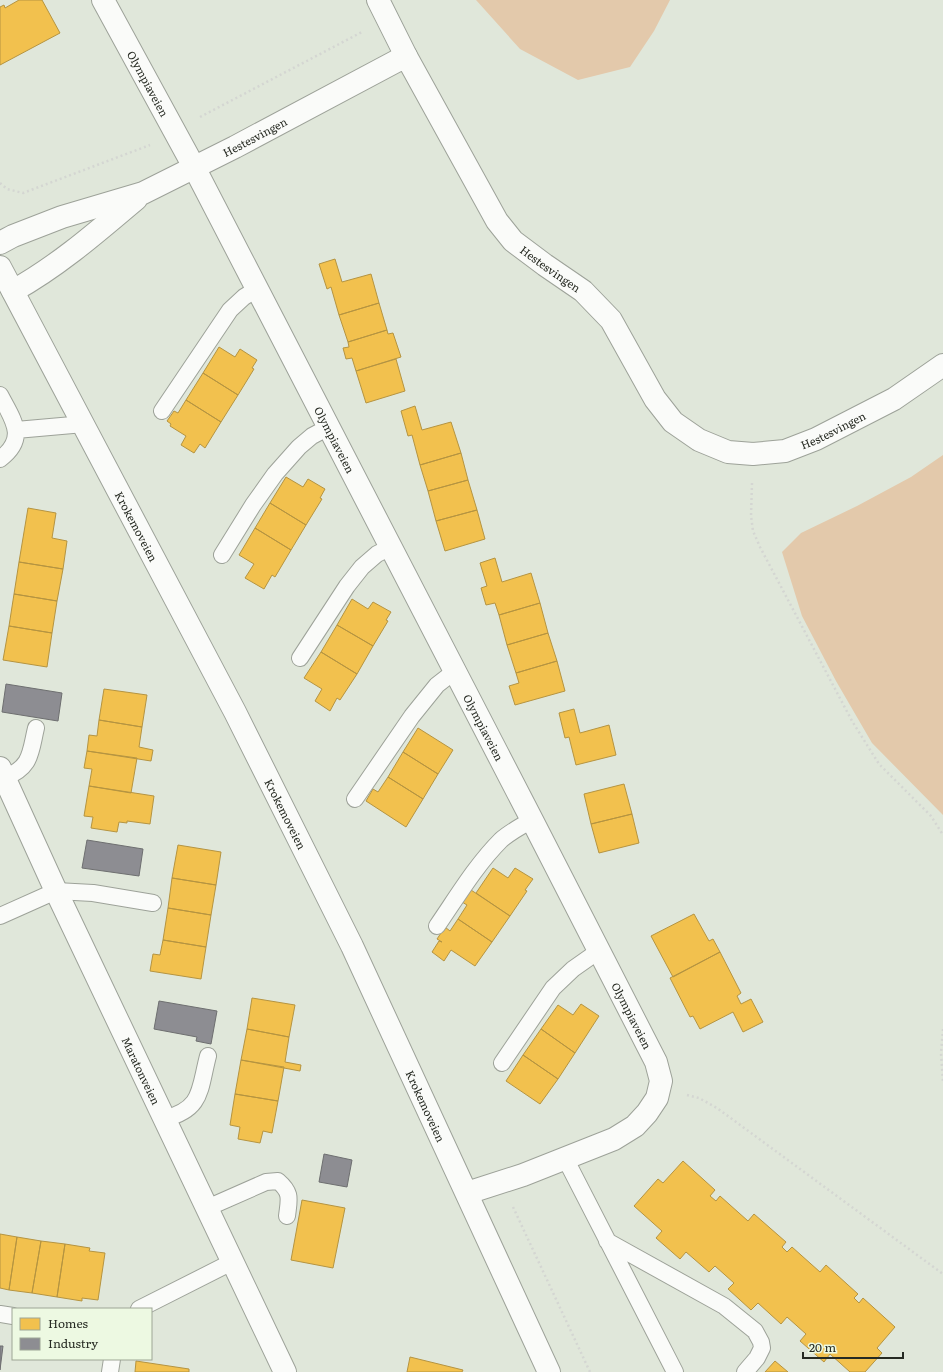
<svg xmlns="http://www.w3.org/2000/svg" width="943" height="1372" viewBox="0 0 943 1372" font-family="Literata,serif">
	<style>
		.green { fill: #e3c9ab }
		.homes { fill: #f2c14e; stroke: #b59441 }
		.industry { fill: #8d8d92; stroke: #6e6f70 }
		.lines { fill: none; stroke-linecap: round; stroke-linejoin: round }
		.lane-casing { stroke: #9da299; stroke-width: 18 }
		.street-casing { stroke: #9da299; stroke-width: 24 }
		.secondary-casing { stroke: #9da299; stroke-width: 24 }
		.path { stroke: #d4d6d2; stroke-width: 2.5; stroke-dasharray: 2 3; stroke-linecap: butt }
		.lane { stroke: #fafbf9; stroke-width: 16 }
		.street { stroke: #fafbf9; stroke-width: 22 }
		.secondary { stroke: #fafbf9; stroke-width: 22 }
		.labels { text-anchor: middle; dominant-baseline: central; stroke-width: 4; stroke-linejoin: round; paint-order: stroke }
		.street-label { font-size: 11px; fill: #262a22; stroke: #edf9e2 }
	</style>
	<rect width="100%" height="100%" fill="#e0e7da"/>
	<path class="green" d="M 476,0 L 670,0 L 654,31 L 630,67 L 578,80 L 520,49 Z
		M 943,455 L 943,815 L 872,743 L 836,681 L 802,616 L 782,552 L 801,533 L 857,506 L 911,477 Z"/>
	<path class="homes" d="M 19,0 L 42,0 L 60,33 L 0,65 L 0,7 L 4,5 L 5,8 Z
		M 335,259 L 342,282 L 371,274 L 379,303 L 339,315 L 331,287 L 327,289 L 319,264 Z
		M 379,303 L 387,330 L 348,342 L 339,315 Z
		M 387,330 L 388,334 L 393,333 L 401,357 L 356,371 L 352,358 L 346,359 L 343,348 L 349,347 L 348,342 Z
		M 219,347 L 235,357 L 240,349 L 257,360 L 252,368 L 254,369 L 238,395 L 203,373 Z
		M 396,359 L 405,391 L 366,403 L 356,371 Z
		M 203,373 L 238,395 L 221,422 L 186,400 Z
		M 186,400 L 221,422 L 205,448 L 200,444 L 194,453 L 181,445 L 186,436 L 170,426 L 171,424 L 167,421 L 174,411 L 178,413 Z
		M 415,406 L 422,430 L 451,422 L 461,453 L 420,465 L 412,435 L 408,436 L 401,411 Z
		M 461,453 L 468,480 L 428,491 L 420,465 Z
		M 286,477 L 303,487 L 308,479 L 325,489 L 320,498 L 322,499 L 306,525 L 270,503 Z
		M 468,480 L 477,510 L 436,521 L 428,491 Z
		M 270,503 L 306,525 L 291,550 L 255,528 Z
		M 28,508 L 56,513 L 52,538 L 67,541 L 63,569 L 19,562 Z
		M 477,510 L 485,539 L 445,551 L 436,521 Z
		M 255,528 L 291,550 L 275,577 L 272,575 L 264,589 L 245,578 L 254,564 L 239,555 Z
		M 495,558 L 502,582 L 531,573 L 540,603 L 499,615 L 495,603 L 486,605 L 481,588 L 487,586 L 480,563 Z
		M 19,562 L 63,569 L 57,601 L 14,594 Z
		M 14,594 L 57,601 L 52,633 L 9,626 Z
		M 352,599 L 368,609 L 373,602 L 391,612 L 386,620 L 388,621 L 373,646 L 337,625 Z
		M 540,603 L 548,633 L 507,645 L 499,615 Z
		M 337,625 L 373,646 L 357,674 L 321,652 Z
		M 9,626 L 52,633 L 47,667 L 3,660 Z
		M 548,633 L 557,661 L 516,673 L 507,645 Z
		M 321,652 L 357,674 L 340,700 L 337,698 L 330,711 L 315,701 L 322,689 L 304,678 Z
		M 557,661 L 565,691 L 515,705 L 509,686 L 519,683 L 516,673 Z
		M 104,689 L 147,695 L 142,727 L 99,720 Z
		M 574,709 L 580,733 L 609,725 L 616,755 L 576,765 L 569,737 L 565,738 L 559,713 Z
		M 99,720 L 142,727 L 139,747 L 153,750 L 151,761 L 87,751 L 89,735 L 97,736 Z
		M 418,728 L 453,750 L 438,774 L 403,752 Z
		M 87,751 L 137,758 L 131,793 L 89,786 L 92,769 L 84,768 Z
		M 403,752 L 438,774 L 423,799 L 388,777 Z
		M 388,777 L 423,799 L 406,827 L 366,801 L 373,789 L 378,792 Z
		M 624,784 L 632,814 L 591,824 L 584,794 Z
		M 89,786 L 154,796 L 150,824 L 127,821 L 127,823 L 119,822 L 117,832 L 91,828 L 93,817 L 84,816 Z
		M 632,814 L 639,843 L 599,853 L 591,824 Z
		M 178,845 L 221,852 L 216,885 L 172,878 Z
		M 493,868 L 508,878 L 515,868 L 533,879 L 525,890 L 527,891 L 510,916 L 476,893 Z
		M 172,878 L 216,885 L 211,915 L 168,908 Z
		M 471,890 L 510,916 L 492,942 L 458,919 L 467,905 L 462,902 Z
		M 168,908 L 211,915 L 206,947 L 163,940 Z
		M 694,914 L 709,941 L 713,939 L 720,952 L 673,977 L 651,936 Z
		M 458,919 L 492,942 L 475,966 L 451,950 L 444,961 L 432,952 L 439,941 L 442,942 L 437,939 L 445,927 L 450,931 Z
		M 163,940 L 206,947 L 201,979 L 150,971 L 153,954 L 160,955 Z
		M 720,952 L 741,993 L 737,996 L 741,1004 L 751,999 L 763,1022 L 743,1032 L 733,1012 L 700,1029 L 693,1016 L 690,1017 L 670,978 Z
		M 252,998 L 295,1005 L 289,1037 L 247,1029 Z
		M 581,1004 L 599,1016 L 575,1053 L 541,1029 L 558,1005 L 573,1015 Z
		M 247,1029 L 289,1037 L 285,1062 L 301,1065 L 300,1071 L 241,1060 Z
		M 541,1029 L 575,1053 L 558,1079 L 523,1055 Z
		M 523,1055 L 558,1079 L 540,1104 L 506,1081 Z
		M 241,1060 L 284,1067 L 278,1101 L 235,1094 Z
		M 235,1094 L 278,1101 L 272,1133 L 263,1131 L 260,1143 L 238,1139 L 240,1127 L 230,1125 Z
		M 683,1161 L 715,1190 L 710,1196 L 716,1201 L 720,1196 L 748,1221 L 754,1214 L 786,1242 L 782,1247 L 787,1252 L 792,1247 L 820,1272 L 826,1265 L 858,1294 L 854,1298 L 859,1303 L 863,1298 L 895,1327 L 877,1348 L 882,1353 L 865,1372 L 850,1372 L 830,1354 L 824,1362 L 800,1341 L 806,1334 L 787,1317 L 781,1324 L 758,1303 L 751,1310 L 728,1289 L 734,1283 L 715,1266 L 709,1272 L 686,1252 L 680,1259 L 656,1238 L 662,1231 L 634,1206 L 658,1179 L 663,1183 Z
		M 302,1200 L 345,1208 L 333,1268 L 291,1260 Z
		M 0,1234 L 17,1237 L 9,1290 L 0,1288 Z
		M 17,1237 L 41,1241 L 32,1293 L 9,1290 Z
		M 41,1241 L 65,1244 L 57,1297 L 32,1293 Z
		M 65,1244 L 90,1248 L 89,1251 L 105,1253 L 98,1300 L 82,1298 L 82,1301 L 57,1297 Z
		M 410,1357 L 463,1370 L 462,1372 L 407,1372 Z
		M 136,1361 L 189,1369 L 189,1372 L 135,1372 Z
		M 775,1361 L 788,1372 L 765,1372 Z"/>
	<path class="industry" d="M 6,684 L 62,693 L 58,721 L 2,712 Z
		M 87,840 L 143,849 L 139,876 L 82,868 Z
		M 159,1001 L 217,1011 L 211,1044 L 196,1041 L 197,1037 L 154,1029 Z
		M 324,1154 L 352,1160 L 347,1187 L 319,1182 Z
		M 0,1346 L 3,1346 L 0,1370 Z"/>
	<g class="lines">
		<defs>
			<path id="lane" d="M 0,395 C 13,420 28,438 0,459
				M 162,411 L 230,310 L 244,297 L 257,289
				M 16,430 L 84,424
				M 222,555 L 253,505 L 275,474 L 299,447 L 312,436 L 329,427
				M 300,658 L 347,586 L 362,567 L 377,554 L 391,547
				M 4,778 C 32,767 30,753 36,728
				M 355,799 L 412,716 L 437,685 L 455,671
				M 0,916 L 56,891 L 93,893 L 153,903
				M 437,926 C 457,897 476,865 501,840 C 510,832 521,826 532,820
				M 502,1063 L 553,988 L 573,969 L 600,950
				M 164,1119 C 203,1109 199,1090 208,1056
				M 565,1158 L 675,1372
				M 207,1208 L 266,1182 L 278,1181 C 292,1193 289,1199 287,1216
				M 607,1241 L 724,1306 L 755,1331 L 761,1342 L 762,1348 L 757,1358 L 745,1372
				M 139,1309 L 232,1262
				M 0,1314 L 13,1316
				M 110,1372 L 112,1359"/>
			<g id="street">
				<path id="s1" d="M 103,0 L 194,167 L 532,820 L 656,1062 L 661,1081 L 657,1098 L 647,1113 L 635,1126 L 614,1139 L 523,1175 L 467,1193"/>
				<path d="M 378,0 L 406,56"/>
				<path id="s2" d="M 0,243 L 13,236 L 62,217 L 143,193 L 235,147 L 406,56 L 497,221 L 513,241 L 545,265 L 583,291 L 611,320 L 655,399 L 673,422 L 699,440 L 728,452 L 753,454 L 785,451 L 816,439 L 894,399 L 943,365"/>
				<path d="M 13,291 C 58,266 97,232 136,199"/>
				<path id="s3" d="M 0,768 L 56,891 L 285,1372"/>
			</g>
			<g id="secondary">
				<path id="s4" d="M 0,267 L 235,712 L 352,946 L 549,1372"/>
			</g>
		</defs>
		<use href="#lane" class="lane-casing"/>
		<use href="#street" class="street-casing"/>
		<use href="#secondary" class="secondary-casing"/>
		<path class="path" d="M 200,117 L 362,32
			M 0,183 L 7,189 L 23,193 L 150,145
			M 752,483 L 751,516 L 753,531 L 760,547 L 852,721 L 879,764 L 931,816 L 943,835
			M 943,1029 L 941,1053 L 943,1082
			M 687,1095 L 699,1098 L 717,1108 L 943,1274
			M 513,1207 L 590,1372"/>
		<use href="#lane" class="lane"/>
		<use href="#street" class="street"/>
		<use href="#secondary" class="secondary"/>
	</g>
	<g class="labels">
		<g class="street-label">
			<text stroke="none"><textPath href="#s1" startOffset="95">Olympiaveien</textPath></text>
			<text stroke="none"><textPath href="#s2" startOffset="277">Hestesvingen</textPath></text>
			<text stroke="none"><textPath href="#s2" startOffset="709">Hestesvingen</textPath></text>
			<text stroke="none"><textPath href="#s2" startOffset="1081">Hestesvingen</textPath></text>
			<text stroke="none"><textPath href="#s1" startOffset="497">Olympiaveien</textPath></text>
			<text stroke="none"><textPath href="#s4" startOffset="293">Krokemoveien</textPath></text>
			<text stroke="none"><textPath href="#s1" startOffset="821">Olympiaveien</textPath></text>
			<text stroke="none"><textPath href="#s4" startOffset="617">Krokemoveien</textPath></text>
			<text stroke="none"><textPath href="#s1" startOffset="1145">Olympiaveien</textPath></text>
			<text stroke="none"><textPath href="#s3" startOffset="334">Maratonveien</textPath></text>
			<text stroke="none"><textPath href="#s4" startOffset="941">Krokemoveien</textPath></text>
		</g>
	</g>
	<rect x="12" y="1308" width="140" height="52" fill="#edf9e2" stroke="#9da695"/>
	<rect x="20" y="1318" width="20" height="12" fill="#f2c14e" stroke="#9da695"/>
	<text x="48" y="1328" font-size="12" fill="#262a22">Homes</text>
	<rect x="20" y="1338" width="20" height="12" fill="#8d8d92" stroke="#9da695"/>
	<text x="48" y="1348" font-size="12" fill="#262a22">Industry</text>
	<path d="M803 1352v6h100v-6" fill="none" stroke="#262a22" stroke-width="2"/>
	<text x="809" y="1352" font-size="12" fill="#262a22" stroke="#edf9e2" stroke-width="3" paint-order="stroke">20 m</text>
</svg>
